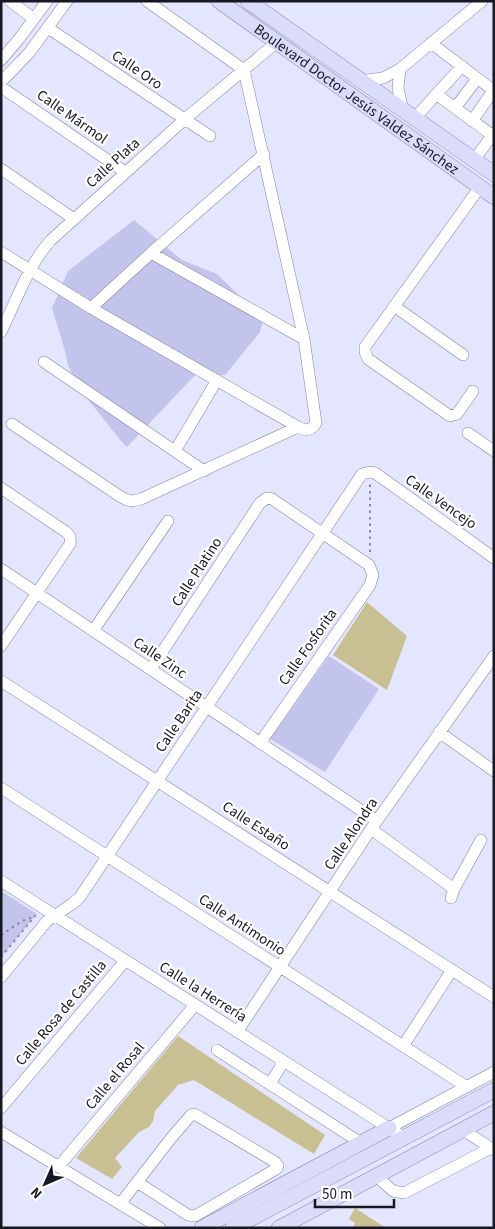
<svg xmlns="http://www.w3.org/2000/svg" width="495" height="1229" viewBox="0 0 495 1229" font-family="'Source Sans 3',sans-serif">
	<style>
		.green { fill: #c3c4ec }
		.building { fill: #c8bf93 }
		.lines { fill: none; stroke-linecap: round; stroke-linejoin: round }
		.minor-casing { stroke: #81829e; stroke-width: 12 }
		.major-casing { stroke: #8787ac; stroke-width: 16 }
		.path { stroke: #898a9d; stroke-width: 2; stroke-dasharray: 2.5 4; stroke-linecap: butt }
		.minor { stroke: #fff; stroke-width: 11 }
		.major { stroke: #dbdbfa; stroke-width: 15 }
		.labels { text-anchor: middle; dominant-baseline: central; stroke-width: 4.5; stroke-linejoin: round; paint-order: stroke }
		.street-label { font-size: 15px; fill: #181823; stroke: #fff }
	</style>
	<rect width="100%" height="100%" fill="#e4e5ff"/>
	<path class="green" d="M 134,220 L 182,260 L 217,274 L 248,304 L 263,321 L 260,332 L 225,375 L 196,374 L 127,447 L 121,441 L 82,392 L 68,366 L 65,351 L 52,308 L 68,271 Z
		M 329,656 L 379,689 L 325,772 L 270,739 Z
		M 1,891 L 37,914 L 1,957 Z"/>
	<path class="building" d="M 367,602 L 407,636 L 387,690 L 333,655 Z
		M 178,1036 L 325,1135 L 314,1154 L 194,1080 L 178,1085 L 155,1111 L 153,1121 L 149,1127 L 139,1132 L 115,1158 L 122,1167 L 112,1179 L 76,1158 Z
		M 355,1208 L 386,1228 L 353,1228 L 355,1223 L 349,1219 Z"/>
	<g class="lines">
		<defs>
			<path id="minor" d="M 10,1 L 34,19
				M 48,28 L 210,136
				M 431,43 L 494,91
				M 1,60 L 19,39 L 47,1
				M 400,69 L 398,88 L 403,111
				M 360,81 L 383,78 L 400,69 L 482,1
				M 1,82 L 29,53 L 67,1
				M 1,87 L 125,172
				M 436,94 L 492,135
				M 455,108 L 477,79
				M 414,119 L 462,66
				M 472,121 L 493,91
				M 474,160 L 494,133
				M 1,169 L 74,219
				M 1,252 L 91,308 L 298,427 C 306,431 311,431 316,423 L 304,339 L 244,70 L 147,1
				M 151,253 L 304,339
				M 394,306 L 463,355
				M 91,308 L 151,253 L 264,154
				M 1,332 C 16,302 28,265 51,240 L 185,119 L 277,42
				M 44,362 L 204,471
				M 473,391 L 457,414 L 450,416 L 368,359 L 365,352 L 365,347 L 480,187
				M 12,424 L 121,497 C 128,501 133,502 141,499 L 298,427
				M 468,433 L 494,451
				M 175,451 L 217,380
				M 1,488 L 66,532 C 70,535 71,538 70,544 L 1,646
				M 1,569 L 377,821
				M 93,631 L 168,521
				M 151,669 L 260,503 L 267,498 L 272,499 L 369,565 L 373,575 L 370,585 L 260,743
				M 1,681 L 494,997
				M 439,732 L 494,771
				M 1,788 L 467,1087
				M 371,829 L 454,889
				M 1,881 L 403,1137
				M 451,898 L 454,889 L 481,840
				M 1,977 L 47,921 L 72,904 L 80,897 L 362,474 L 370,472 L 375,473 L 494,558
				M 237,1032 L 371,829 L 494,656
				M 403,1046 L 452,970
				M 217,1050 L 361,1143
				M 270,1084 L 284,1061
				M 1,1108 L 125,961
				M 389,1128 L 494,1072
				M 463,1130 L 494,1150
				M 1,1132 L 160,1228
				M 59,1166 L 195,1005
				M 376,1176 L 393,1191 L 404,1193 L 491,1148
				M 120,1204 L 172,1137 L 191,1115 L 194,1114 L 198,1116 L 275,1162 L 278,1166 L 276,1169 L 195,1216 L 188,1215 L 137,1182"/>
			<g id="major">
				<path id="s1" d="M 219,1 L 494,197"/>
				<path d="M 248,1 L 494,174"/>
				<path d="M 202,1228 L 389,1128"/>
				<path d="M 233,1228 L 494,1090"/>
				<path d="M 279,1228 L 494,1113"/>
			</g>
		</defs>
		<use href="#minor" class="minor-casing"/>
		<use href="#major" class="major-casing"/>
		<path class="path" d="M 370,552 L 370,484
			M 1,935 L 22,921 L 36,916
			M 1,957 L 35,916"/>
		<use href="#minor" class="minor"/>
		<use href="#major" class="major"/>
	</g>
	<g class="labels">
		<g class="street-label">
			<text transform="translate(137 70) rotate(34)">Calle Oro</text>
			<text stroke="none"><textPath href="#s1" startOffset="169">Boulevard Doctor Jesús Valdez Sánchez</textPath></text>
			<text transform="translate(72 117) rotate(35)">Calle Mármol</text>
			<text transform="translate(113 163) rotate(-42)">Calle Plata</text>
			<text transform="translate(441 502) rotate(35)">Calle Vencejo</text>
			<text transform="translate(197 572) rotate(-57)">Calle Platino</text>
			<text transform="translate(308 647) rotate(-55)">Calle Fosforita</text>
			<text transform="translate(160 658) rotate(34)">Calle Zinc</text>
			<text transform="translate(179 721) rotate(-56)">Calle Barita</text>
			<text transform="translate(256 826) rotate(33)">Calle Estaño</text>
			<text transform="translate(351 834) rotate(-56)">Calle Alondra</text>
			<text transform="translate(242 925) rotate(33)">Calle Antimonio</text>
			<text transform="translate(203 992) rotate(32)">Calle la Herrería</text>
			<text transform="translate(61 1013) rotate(-50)">Calle Rosa de Castilla</text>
			<text transform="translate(115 1076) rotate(-50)">Calle el Rosal</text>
		</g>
	</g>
	<rect width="495" height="1229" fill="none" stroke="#181823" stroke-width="5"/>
	<g transform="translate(45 1184) rotate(225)" stroke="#ffffff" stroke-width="4" paint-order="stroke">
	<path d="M0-4L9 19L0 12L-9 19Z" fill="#181823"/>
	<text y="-8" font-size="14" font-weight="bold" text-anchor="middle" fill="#181823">N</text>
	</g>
	<path d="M315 1199v8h79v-8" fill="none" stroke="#181823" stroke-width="2.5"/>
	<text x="322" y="1199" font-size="15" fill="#181823" stroke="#ffffff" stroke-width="4" paint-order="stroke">50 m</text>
</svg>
